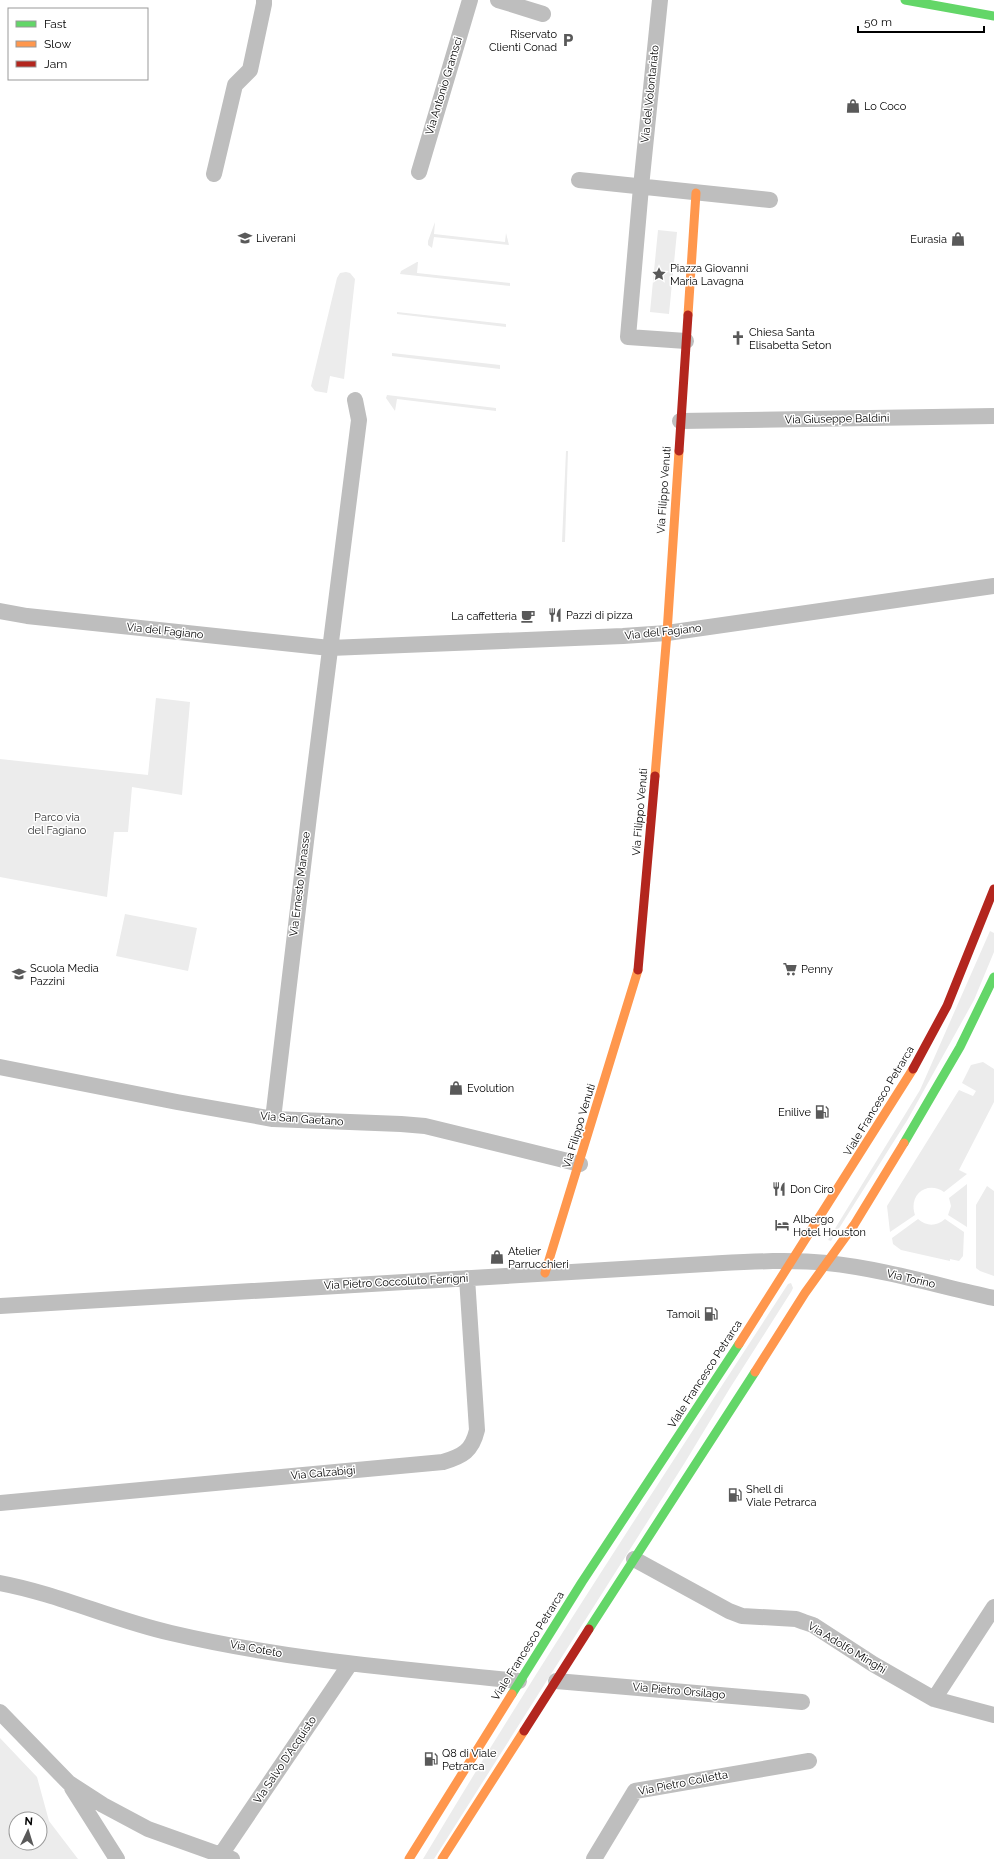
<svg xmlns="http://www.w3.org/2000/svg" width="994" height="1859" viewBox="0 0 994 1859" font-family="Raleway,sans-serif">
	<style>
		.green { fill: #ececec; fill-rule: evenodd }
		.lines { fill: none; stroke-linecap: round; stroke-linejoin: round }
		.street { stroke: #bebebe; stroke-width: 16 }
		.fast { stroke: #63d668; stroke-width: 9 }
		.slow { stroke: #ff974d; stroke-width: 9 }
		.jam { stroke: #b3261e; stroke-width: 9 }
		.labels { text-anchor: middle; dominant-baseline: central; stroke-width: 3; stroke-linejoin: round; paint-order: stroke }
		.poi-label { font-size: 11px; fill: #000; stroke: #fff; text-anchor: start }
		.street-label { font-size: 11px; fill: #000; stroke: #fff }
		.park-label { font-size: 11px; fill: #333; stroke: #fff }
	</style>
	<rect width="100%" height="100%" fill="#fff"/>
	<path class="green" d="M 435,222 L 434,234 L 505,242 L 506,233 L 509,245 L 434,237 L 432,248 L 428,245 L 428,241 Z
		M 658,230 L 677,232 L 669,314 L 650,312 Z
		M 417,262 L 418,262 L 417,273 L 510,283 L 510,286 L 400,274 L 401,271 Z
		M 346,272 L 350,273 L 355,279 L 344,379 L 330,376 L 327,393 L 315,391 L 311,386 L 337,278 L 340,273 Z
		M 397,312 L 506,324 L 506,327 L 397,314 Z
		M 392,353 L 500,365 L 500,369 L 392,356 Z
		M 387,395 L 496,408 L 496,411 L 397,399 L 395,411 L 386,398 Z
		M 566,451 L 568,451 L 565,542 L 562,542 Z
		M 156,698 L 190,702 L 182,795 L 132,787 L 128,832 L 114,832 L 107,897 L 0,877 L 0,759 L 148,775 Z
		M 125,914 L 197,928 L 188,971 L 116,956 Z
		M 990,931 L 994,933 L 994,952 L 974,1000 L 908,1119 L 831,1241 L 828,1240 L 920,1090 Z
		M 983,1062 L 994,1069 L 994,1102 L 959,1170 L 967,1174 L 944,1192 C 927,1180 908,1195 915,1215 L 890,1232 L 887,1206 L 959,1090 L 973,1096 L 976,1091 L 962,1083 L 971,1065 Z
		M 967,1184 L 967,1227 L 948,1215 L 951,1206 L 949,1198 Z
		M 987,1186 L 994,1191 L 994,1276 L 980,1271 L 976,1268 L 976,1205 Z
		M 918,1219 C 927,1227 937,1226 945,1219 L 964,1232 L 963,1256 L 959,1261 L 950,1259 L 950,1261 L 901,1250 L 893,1244 L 892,1238 Z
		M 791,1283 L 793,1288 L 791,1292 L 730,1388 L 684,1464 L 434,1859 L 423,1859 C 539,1664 664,1475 788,1284 Z
		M 0,1738 L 37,1777 L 49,1821 L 78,1859 L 0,1859 ZM 16,1819 L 40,1819 L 40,1843 L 16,1843 Z"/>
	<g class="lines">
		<path class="street" d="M 498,0 L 543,14
			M 660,0 L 641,187 L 628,337 L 686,341
			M 419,172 L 470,0
			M 214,174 L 235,85 L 250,70 L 264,4 L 264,0
			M 579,180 L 770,200
			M 680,421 L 994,416
			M 0,611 L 27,616 L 330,648 L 623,636 L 667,633 L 994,586
			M 0,1067 L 177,1102 L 273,1119 L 401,1124 L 425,1126 L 580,1164
			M 273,1119 L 309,816 L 359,420 L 355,400
			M 0,1306 L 706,1264 C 745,1262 788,1259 827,1263 C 884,1269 939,1286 994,1298
			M 0,1503 L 443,1462 C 463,1456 472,1451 477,1430 L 467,1278
			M 634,1559 L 729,1611 L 742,1616 L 796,1619 L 804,1622 L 813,1625 L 873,1664 L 934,1699 L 994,1715
			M 0,1583 C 59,1594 113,1620 171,1633 C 286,1660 403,1669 519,1681
			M 556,1681 L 802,1702
			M 934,1699 L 994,1607
			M 0,1712 L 69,1783 L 103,1805 L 148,1829 L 232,1859
			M 72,1788 L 117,1859
			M 218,1859 L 350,1664
			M 594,1859 L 635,1791 L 809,1761"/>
		<path class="fast" d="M 905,0 L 994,16
			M 904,1143 L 960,1047 L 994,977
			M 589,1629 L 755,1372
			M 512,1694 L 582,1582 L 739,1344"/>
		<path class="slow" d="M 688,315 L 696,193
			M 655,776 L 667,633 L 679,451
			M 545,1273 L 638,970
			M 739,1344 L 913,1069
			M 755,1372 L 805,1293 L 854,1225 L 904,1143
			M 409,1859 L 512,1694
			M 442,1859 L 524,1731"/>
		<path class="jam" d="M 679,451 L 688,315
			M 638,970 L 655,776
			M 913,1069 L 947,1006 L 994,889
			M 524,1731 L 589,1629"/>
	</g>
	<defs>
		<symbol id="parking-bare" viewBox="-9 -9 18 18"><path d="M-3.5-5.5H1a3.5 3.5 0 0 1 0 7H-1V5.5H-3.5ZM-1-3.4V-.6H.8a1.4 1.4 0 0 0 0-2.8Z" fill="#595959" stroke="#fff" stroke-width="2.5" paint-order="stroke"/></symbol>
		<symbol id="shop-bare" viewBox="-9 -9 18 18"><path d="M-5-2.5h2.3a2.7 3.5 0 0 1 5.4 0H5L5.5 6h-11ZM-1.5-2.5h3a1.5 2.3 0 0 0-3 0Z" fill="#595959" stroke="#fff" stroke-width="2.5" paint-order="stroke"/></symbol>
		<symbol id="school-bare" viewBox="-9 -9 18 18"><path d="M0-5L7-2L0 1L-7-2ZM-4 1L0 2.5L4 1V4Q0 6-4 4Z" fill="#595959" stroke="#fff" stroke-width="2.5" paint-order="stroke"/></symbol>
		<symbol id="sight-bare" viewBox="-9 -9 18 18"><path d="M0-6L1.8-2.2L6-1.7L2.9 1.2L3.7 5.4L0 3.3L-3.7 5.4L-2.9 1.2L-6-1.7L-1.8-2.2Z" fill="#595959" stroke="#fff" stroke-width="2.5" paint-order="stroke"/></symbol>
		<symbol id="church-bare" viewBox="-9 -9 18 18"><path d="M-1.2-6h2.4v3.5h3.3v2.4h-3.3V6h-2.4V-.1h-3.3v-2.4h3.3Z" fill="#595959" stroke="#fff" stroke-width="2.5" paint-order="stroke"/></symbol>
		<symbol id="restaurant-bare" viewBox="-9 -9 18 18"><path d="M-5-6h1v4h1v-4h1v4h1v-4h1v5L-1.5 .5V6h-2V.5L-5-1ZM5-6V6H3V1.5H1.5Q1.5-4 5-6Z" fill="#595959" stroke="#fff" stroke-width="2.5" paint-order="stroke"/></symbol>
		<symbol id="cafe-bare" viewBox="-9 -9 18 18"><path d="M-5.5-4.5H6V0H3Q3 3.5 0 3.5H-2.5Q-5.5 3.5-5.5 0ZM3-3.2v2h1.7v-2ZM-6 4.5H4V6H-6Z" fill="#595959" stroke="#fff" stroke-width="2.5" paint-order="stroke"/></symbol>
		<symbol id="supermarket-bare" viewBox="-9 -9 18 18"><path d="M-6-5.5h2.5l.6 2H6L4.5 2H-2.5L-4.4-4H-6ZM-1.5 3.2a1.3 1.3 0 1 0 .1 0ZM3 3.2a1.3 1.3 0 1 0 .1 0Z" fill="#595959" stroke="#fff" stroke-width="2.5" paint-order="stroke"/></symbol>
		<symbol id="fuel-bare" viewBox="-9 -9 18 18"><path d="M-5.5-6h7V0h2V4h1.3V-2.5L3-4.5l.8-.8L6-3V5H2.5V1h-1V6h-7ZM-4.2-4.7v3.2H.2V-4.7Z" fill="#595959" stroke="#fff" stroke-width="2.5" paint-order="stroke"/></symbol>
		<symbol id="hotel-bare" viewBox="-9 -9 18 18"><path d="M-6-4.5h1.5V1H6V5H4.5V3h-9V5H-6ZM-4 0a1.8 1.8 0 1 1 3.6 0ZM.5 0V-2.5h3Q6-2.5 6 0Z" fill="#595959" stroke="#fff" stroke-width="2.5" paint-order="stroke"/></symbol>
	</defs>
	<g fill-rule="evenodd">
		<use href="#parking-bare" x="558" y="30" width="20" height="20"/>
		<use href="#shop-bare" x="843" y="96" width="20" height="20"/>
		<use href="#school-bare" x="235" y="228" width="20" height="20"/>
		<use href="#shop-bare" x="948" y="229" width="20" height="20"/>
		<use href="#sight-bare" x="649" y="264" width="20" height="20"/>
		<use href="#church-bare" x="728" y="328" width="20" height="20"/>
		<use href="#restaurant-bare" x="545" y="605" width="20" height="20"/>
		<use href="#cafe-bare" x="518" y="606" width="20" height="20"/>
		<use href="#supermarket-bare" x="780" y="959" width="20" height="20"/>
		<use href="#school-bare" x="9" y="964" width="20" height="20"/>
		<use href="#shop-bare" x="446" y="1078" width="20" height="20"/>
		<use href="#fuel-bare" x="812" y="1102" width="20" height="20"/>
		<use href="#restaurant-bare" x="769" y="1179" width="20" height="20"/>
		<use href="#hotel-bare" x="772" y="1215" width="20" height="20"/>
		<use href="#shop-bare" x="487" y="1247" width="20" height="20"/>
		<use href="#fuel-bare" x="701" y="1304" width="20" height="20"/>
		<use href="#fuel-bare" x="725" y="1485" width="20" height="20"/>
		<use href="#fuel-bare" x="421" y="1749" width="20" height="20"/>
	</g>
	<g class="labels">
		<g class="poi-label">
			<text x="557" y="34" text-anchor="end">Riservato<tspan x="557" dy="13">Clienti Conad</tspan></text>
			<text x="864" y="106">Lo Coco</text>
			<text x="256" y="238">Liverani</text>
			<text x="947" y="239" text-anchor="end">Eurasia</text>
			<text x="670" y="268">Piazza Giovanni<tspan x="670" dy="13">Maria Lavagna</tspan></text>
			<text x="749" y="332">Chiesa Santa<tspan x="749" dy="13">Elisabetta Seton</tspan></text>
			<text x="566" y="615">Pazzi di pizza</text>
			<text x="517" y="616" text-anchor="end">La caffetteria</text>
			<text x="30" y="968">Scuola Media<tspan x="30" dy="13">Pazzini</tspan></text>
			<text x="801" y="969">Penny</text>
			<text x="467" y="1088">Evolution</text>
			<text x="811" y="1112" text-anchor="end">Enilive</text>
			<text x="790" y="1189">Don Ciro</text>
			<text x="793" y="1219">Albergo<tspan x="793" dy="13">Hotel Houston</tspan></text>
			<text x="508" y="1251">Atelier<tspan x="508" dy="13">Parrucchieri</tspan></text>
			<text x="700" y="1314" text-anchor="end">Tamoil</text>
			<text x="746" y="1489">Shell di<tspan x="746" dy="13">Viale Petrarca</tspan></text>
			<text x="442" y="1753">Q8 di Viale<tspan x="442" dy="13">Petrarca</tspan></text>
		</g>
		<g class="street-label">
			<text transform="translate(444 86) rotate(-73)">Via Antonio Gramsci</text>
			<text transform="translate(650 94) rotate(-84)">Via del Volontariato</text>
			<text transform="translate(837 419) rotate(-1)">Via Giuseppe Baldini</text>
			<text transform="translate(664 490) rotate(-86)">Via Filippo Venuti</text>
			<text transform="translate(165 631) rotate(6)">Via del Fagiano</text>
			<text transform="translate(663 632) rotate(-6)">Via del Fagiano</text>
			<text transform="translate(640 812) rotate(-85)">Via Filippo Venuti</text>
			<text transform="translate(300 884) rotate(-83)">Via Ernesto Manasse</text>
			<text transform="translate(879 1101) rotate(-59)">Viale Francesco Petrarca</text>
			<text transform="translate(302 1119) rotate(4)">Via San Gaetano</text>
			<text transform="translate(579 1126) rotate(-73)">Via Filippo Venuti</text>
			<text transform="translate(911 1279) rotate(13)">Via Torino</text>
			<text transform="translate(396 1282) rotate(-3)">Via Pietro Coccoluto Ferrigni</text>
			<text transform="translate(705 1374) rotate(-57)">Viale Francesco Petrarca</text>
			<text transform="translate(323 1473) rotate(-5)">Via Calzabigi</text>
			<text transform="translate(528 1646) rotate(-58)">Viale Francesco Petrarca</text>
			<text transform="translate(847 1648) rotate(31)">Via Adolfo Minghi</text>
			<text transform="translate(256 1649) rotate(10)">Via Coteto</text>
			<text transform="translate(679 1691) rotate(5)">Via Pietro Orsilago</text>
			<text transform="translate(285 1760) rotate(-56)">Via Salvo D'Acquisto</text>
			<text transform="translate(683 1783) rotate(-11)">Via Pietro Colletta</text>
		</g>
		<g class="park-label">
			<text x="57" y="817">Parco via<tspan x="57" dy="13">del Fagiano</tspan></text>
		</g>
	</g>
	<rect x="8" y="8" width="140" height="72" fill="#ffffff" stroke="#999999"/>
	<rect x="16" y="21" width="20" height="6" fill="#63d668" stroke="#999999"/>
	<text x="44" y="28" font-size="12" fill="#000000">Fast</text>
	<rect x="16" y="41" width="20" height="6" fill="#ff974d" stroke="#999999"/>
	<text x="44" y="48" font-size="12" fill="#000000">Slow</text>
	<rect x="16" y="61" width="20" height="6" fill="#b3261e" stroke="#999999"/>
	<text x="44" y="68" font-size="12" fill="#000000">Jam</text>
	<g transform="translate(28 1831) rotate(4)"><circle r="19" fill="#ffffff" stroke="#999999"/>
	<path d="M0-3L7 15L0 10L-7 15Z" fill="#595959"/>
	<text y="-6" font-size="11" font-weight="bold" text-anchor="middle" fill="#000000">N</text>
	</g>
	<path d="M858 26v6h126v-6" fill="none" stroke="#000000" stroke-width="2"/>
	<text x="864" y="26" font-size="12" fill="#000000" stroke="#ffffff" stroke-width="3" paint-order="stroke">50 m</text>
</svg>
